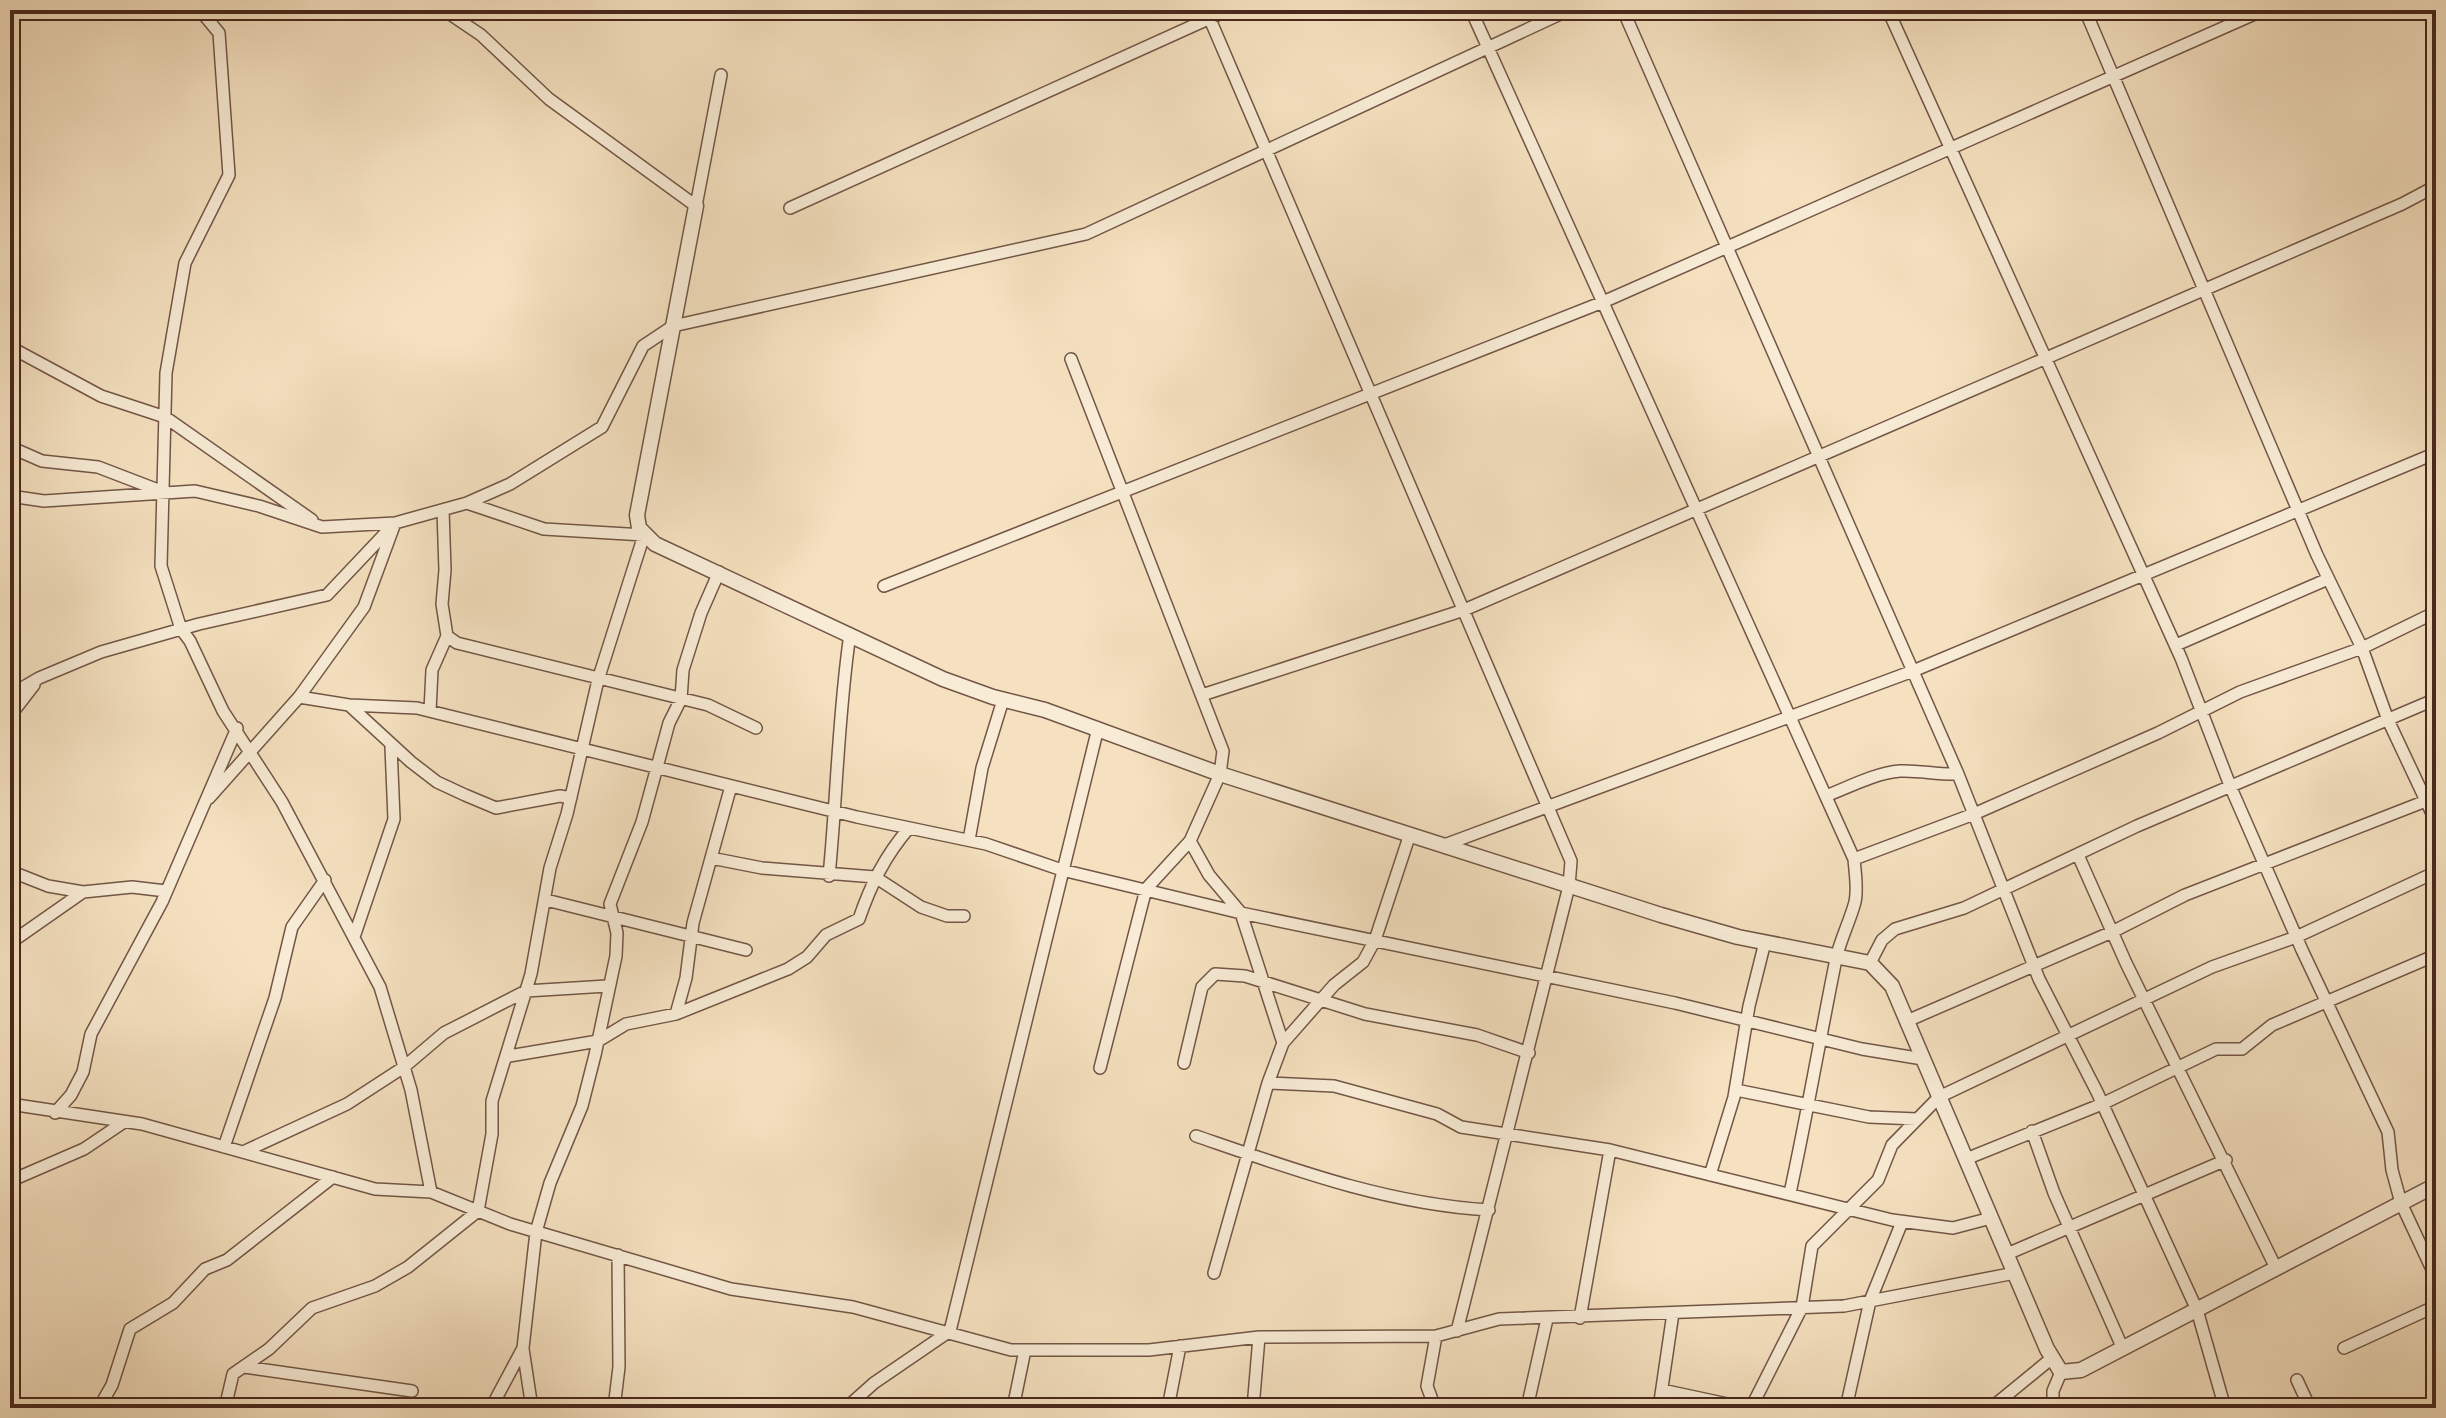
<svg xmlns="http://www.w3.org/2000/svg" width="2446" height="1418" viewBox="0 0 2446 1418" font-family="'Libre Bodoni',serif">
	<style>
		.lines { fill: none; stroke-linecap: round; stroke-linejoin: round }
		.minor-casing { stroke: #735646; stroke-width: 14 }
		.tertiary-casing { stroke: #735646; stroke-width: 17 }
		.minor { stroke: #f8ecd6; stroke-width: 11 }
		.tertiary { stroke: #f8ecd6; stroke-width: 14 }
	</style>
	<rect width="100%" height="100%" fill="#f5e1c0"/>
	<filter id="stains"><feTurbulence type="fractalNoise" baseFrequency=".0025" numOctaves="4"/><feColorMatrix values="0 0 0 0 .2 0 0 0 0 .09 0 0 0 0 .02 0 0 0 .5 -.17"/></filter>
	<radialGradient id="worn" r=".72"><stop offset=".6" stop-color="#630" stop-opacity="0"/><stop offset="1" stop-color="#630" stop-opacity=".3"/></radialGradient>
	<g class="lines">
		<defs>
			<path id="minor" d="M 200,10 L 219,33 L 229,175 L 185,263 L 166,373 L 161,566 L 181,629 L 190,641 L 223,711 L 282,802 L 380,987 L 411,1090 L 431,1192
				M 444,10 L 481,35 L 549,99 L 696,206 L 721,75
				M 1206,10 L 1571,861 L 1569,886 L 1457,1331
				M 1471,10 L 1854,859 C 1855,872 1858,889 1855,902 C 1850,921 1840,940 1836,959 C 1820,1038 1807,1115 1790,1193
				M 1623,10 L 1958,774 L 2039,979 L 2097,1092 L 2197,1310 L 2225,1408
				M 1888,10 L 2181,658 L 2231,788 L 2302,950 L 2388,1132 L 2392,1170 L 2401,1203 L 2436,1278
				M 2085,10 L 2317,555 L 2362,648 L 2388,720 L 2436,822
				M 790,208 L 1228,10
				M 10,347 L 101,396 L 165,417 L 312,520
				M 1071,359 L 1223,751 L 1220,774 L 1190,841 L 1146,889 L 1100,1068
				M 10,447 L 42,461 L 98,467 L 158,490
				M 10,496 L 44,501 L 195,491 L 259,506 L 322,527 L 395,523 L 364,607 L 299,697 L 209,798
				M 884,586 L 1603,302 L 2259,12
				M 447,636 L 457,643 L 708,705 L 756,728
				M 2176,645 L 2328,579
				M 10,695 L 39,678 L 101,652 L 199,624 L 327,595 L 395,523 L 467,503 L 510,484 L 602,427 L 643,346 L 673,326 L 1086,234 L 1569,10
				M 1202,695 L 1464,610 L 2402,204 L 2436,186
				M 299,697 L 349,705 L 417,708 L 857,817 L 986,844 L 1062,870 L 1241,913 L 1675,1003 L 1862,1049 L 1923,1059
				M 349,705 L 411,762 L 437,782 L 465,795 L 496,808 L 560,796 L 571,798
				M 430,711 L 432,670 L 447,636 L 442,604 L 445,570 L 443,510
				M 10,716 L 34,685
				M 1826,796 C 1849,787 1875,773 1900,771 C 1919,770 1938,775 1958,774
				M 969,840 L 982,768 L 1003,700
				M 1190,841 L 1209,875 L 1241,913 L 1283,1043
				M 1447,844 L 1913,671 L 2436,453
				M 2078,855 L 2126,963 L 2276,1268
				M 711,858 L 762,868 L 875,877 L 921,907 L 947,916 L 964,916
				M 1854,859 L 1974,814 L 2158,733 L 2240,692 L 2362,648 L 2436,612
				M 10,871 L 48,886 L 83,892 L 132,887 L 166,891
				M 829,876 C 837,795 838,715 850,634
				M 546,900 L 746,950
				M 354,937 L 394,819 L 391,747
				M 10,943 L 83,892
				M 1870,963 L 1882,940 L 1895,929 L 1964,908 L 2137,826 L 2436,699
				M 676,1014 L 686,978 L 693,923 L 731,786
				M 1907,1021 L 2112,932 L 2185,895 L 2436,797
				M 509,1056 L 598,1041 L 626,1024 L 676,1014 L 788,969 L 807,957 L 826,935 L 859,919 C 871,884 885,856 909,828
				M 1184,1063 L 1202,987 L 1215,974 L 1245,976 L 1365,1014 L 1477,1035 L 1529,1053
				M 1268,1083 L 1334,1086 L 1437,1114 L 1461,1127 L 1610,1150 L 1892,1220 L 1953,1228 L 1991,1218
				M 1736,1090 L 1869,1117 L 1917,1119
				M 10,1104 L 142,1124 L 375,1189 L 431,1192 L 510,1224 L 731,1289 L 853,1307 L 1011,1350 L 1149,1350 L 1259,1337 L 1436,1336 L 1499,1319 L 1844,1306 L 2015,1273
				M 55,1113 L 71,1095 L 83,1072 L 91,1034 L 162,902 L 237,728
				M 2032,1131 L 2054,1193 L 2123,1349
				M 1196,1136 C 1292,1169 1387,1204 1489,1210
				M 224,1147 L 275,998 L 292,927 L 325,880
				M 243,1152 L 347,1104 L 404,1067 L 444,1033 L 526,991 L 607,986
				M 1966,1159 L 2102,1104 L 2216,1049 L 2242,1049 L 2272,1025 L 2436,955
				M 1710,1175 L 1734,1097 L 1749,1006 L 1765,942
				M 10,1181 L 84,1149 L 124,1122
				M 2007,1254 L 2226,1160
				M 1214,1273 L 1268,1083 L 1283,1043 L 1334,985 L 1363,962 L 1375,940 L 1410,834
				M 1580,1318 L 1610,1150
				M 2344,1348 L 2436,1306
				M 523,1349 L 532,1408
				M 244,1367 L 412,1391
				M 2297,1380 L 2310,1408
				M 1662,1390 L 1746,1408
				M 99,1408 L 112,1385 L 130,1329 L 173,1303 L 205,1269 L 227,1260 L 333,1177
				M 225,1408 L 233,1374 L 269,1349 L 312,1308 L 375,1286 L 408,1267 L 478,1211 L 492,1134 L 492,1101 L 531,974 L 550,868 L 567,814 L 598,680 L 644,535 L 544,529 L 467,503
				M 491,1408 L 523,1348 L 536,1232 L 550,1183 L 582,1106 L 595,1055 L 616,956 L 617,933 L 610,904 L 642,822 L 669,723 L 681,699 L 683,670 L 701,613 L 719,572
				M 614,1408 L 619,1367 L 618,1255
				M 846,1408 L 874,1383 L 950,1331 L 1098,728
				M 1013,1408 L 1025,1350
				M 1168,1408 L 1180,1346
				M 1253,1408 L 1259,1337
				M 1435,1408 L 1427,1386 L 1436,1336
				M 1527,1408 L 1547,1319
				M 1659,1408 L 1673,1313
				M 1751,1408 L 1802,1307 L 1812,1246 L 1878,1180 L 1892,1145 L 1939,1097 L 2212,967 L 2296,937 L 2436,872
				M 1846,1408 L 1870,1301 L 1902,1222
				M 1991,1408 L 2052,1358
				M 2053,1408 L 2053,1391 L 2061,1372"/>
			<path id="tertiary" d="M 696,206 L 637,515 L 639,528 L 655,544 L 943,679 L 993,697 L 1045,710 L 1220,774 L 1661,915 L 1738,937 L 1870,963 L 1892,986 L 2047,1349 L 2061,1372 L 2081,1370 L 2436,1185"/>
		</defs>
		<use href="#minor" class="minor-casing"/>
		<use href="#tertiary" class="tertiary-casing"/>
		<use href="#minor" class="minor"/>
		<use href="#tertiary" class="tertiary"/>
	</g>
	<rect width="2446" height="1418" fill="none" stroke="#f5e1c0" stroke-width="40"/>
	<rect x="12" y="12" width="2422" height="1394" fill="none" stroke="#48281d" stroke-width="4"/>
	<rect x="20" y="20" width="2406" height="1378" fill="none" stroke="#48281d" stroke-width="2"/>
	<rect width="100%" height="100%" filter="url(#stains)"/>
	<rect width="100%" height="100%" fill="url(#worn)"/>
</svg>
